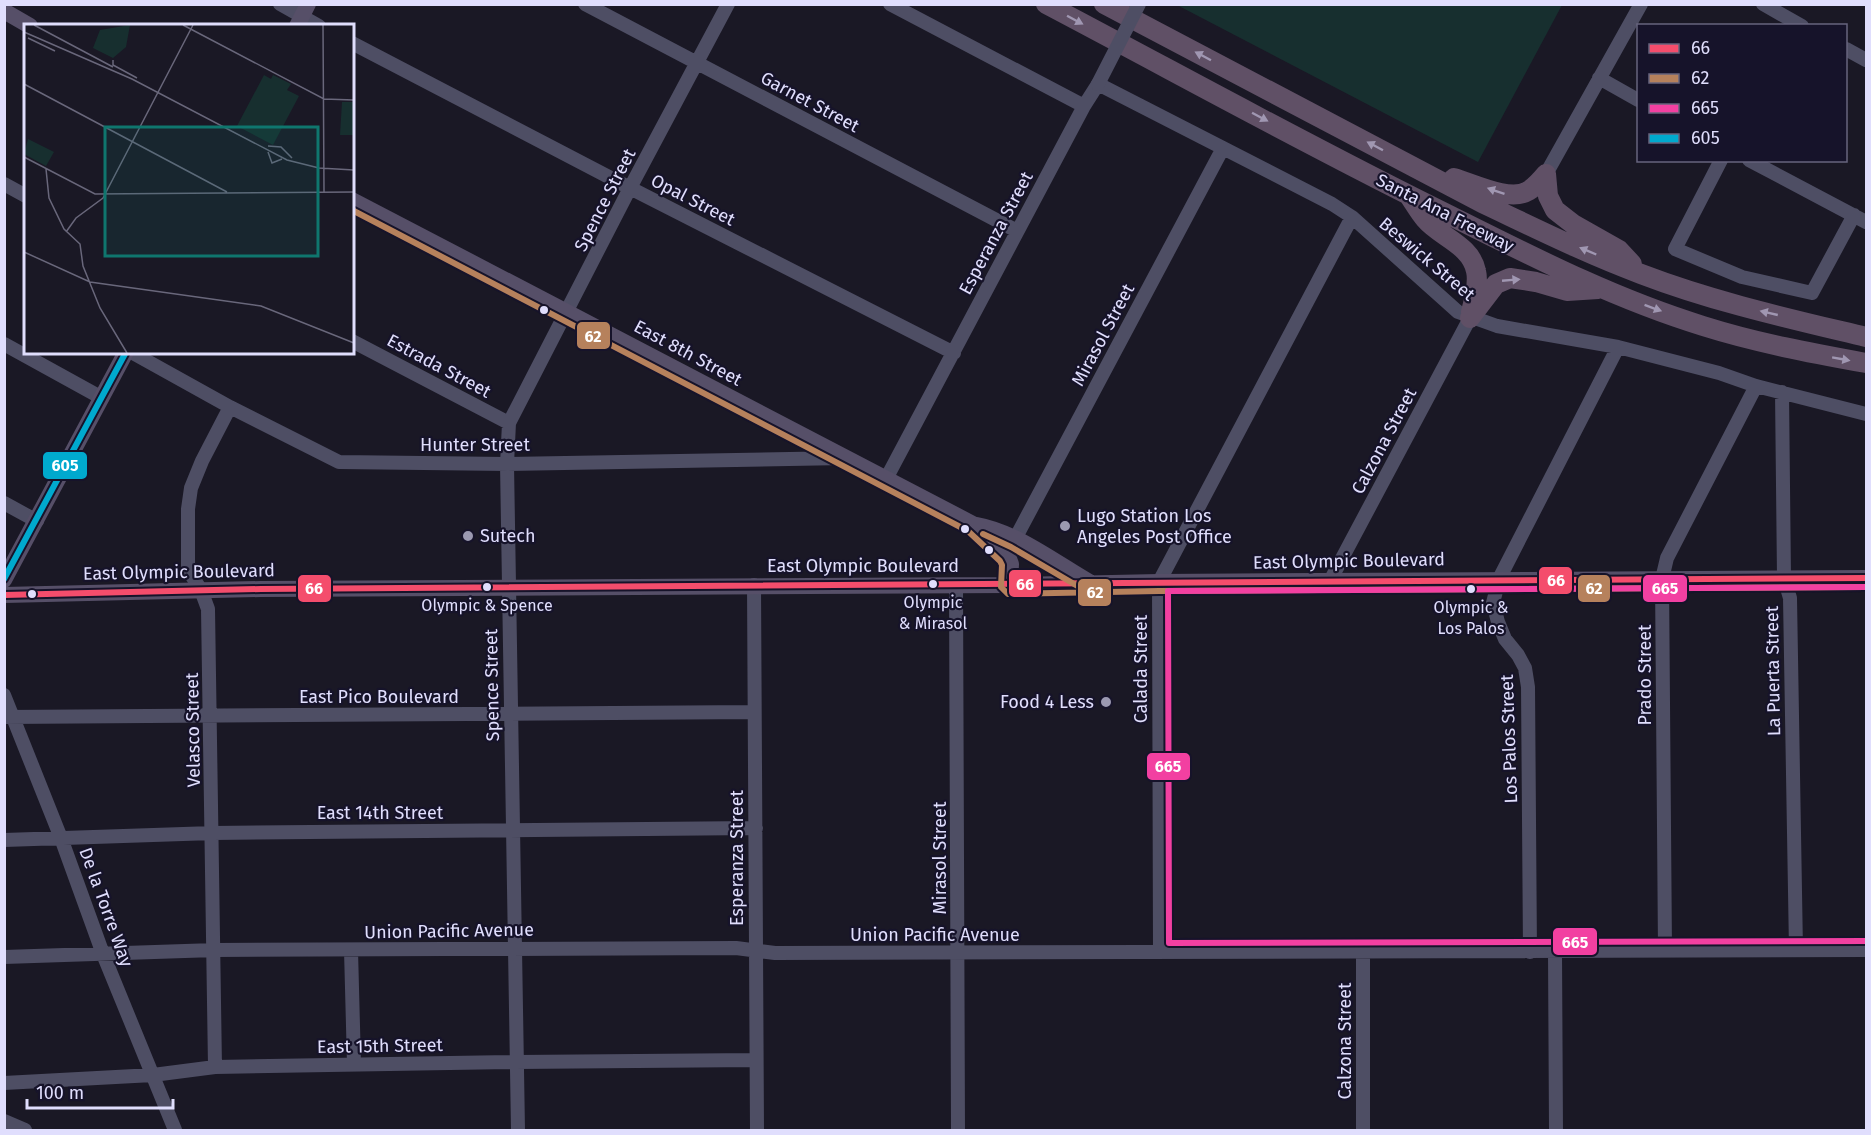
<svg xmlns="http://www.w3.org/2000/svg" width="1871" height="1135" viewBox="0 0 1871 1135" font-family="'Fira Sans',sans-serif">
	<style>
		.green { fill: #172f2f }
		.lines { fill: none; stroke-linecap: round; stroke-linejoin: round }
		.minor { stroke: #4e4e64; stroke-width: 14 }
		.major { stroke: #564f68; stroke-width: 16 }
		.highway { stroke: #605066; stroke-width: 20 }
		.minor-bridge { stroke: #4e4e64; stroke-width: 14 }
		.bus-1-casing { stroke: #16132a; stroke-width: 10 }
		.bus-2-casing { stroke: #16132a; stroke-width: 10 }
		.bus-3-casing { stroke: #16132a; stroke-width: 10 }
		.bus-4-casing { stroke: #16132a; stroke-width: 10 }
		.bus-1 { stroke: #f44d6c; stroke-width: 6 }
		.bus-2 { stroke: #b6815c; stroke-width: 6 }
		.bus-3 { stroke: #f240a1; stroke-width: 6 }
		.bus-4 { stroke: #00a9ce; stroke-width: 6 }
		.oneway { fill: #a097b2 }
		.bus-dot { fill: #e0defd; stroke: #16132a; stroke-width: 2 }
		.poi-dot { fill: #9b99b1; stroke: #16132a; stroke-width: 2 }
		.labels { text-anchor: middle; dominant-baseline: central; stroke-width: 4.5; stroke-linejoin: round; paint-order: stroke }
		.bus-label { font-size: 16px; fill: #e0defd; stroke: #16132a }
		.street-label { font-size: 18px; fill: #e0defd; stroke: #16132a }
		.poi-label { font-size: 18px; fill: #e0defd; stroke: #16132a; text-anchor: start }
		.inset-road { fill: none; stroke: #69677b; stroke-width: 1.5 }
		.view { fill: #0f766e; fill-opacity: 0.15; stroke: #0f766e; stroke-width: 3 }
		.inset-edge { fill: none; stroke: #e0defd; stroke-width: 3 }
		.line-badge { stroke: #16132a; stroke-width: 2 }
		.badge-label { font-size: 16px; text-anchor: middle; font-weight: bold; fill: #fff }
	</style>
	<rect width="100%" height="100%" fill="#1a1825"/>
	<path class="green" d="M 1177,5 L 1562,5 L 1478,162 Z"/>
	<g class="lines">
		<path class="minor" d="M 280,4 L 319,26
			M 585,4 L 1017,231
			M 890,4 L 1084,106
			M 1763,4 L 1802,26
			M 352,43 L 630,188 L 954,353
			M 1846,49 L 1866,60
			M 1599,78 L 1638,100
			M 1721,160 L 1675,249 L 1742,277 L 1812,293 L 1854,215
			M 1749,160 L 1866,222
			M 1546,174 L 1641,4
			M 4,184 L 26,196
			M 352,341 L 509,423
			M 4,344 L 102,398
			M 131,352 L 230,407 L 339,462 L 507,464 L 845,458
			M 1782,392 L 1784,578 L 1790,598 L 1796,950
			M 886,479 L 1084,106 L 1098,84 L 1332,204 L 1352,217 L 1458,312 L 1497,326 L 1618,347 L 1719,373 L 1756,386 L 1866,414
			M 4,503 L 37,521
			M 1015,539 L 1223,148
			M 1330,581 L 1470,318
			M 754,585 L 757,1130
			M 956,585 L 958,1130
			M 4,695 L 61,838 L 103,954 L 175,1130
			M 4,717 L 754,712
			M 4,840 L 213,833 L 756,828
			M 351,950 L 354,1064
			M 1665,950 L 1662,579 L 1667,558 L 1756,386
			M 1160,952 L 1159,582 L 1352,217
			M 1363,952 L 1363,1130
			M 1530,952 L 1528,687 L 1525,668 L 1518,655 L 1505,639 L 1498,622 L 1493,603 L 1499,579 L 1618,347
			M 1555,952 L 1556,1130
			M 4,957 L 215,950 L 736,948 L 775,953 L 1866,950
			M 215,1067 L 208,609 L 201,590 L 188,570 L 188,509 L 191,488 L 202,461 L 230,407
			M 4,1083 L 153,1075 L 215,1067 L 517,1062 L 756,1060
			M 4,1121 L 25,1130
			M 518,1130 L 507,464 L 509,423 L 630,188 L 728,4"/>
		<path class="major" d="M 4,11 L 30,26
			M 297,26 L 308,4
			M 352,200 L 973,524 L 1008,556 L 1011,564 L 1010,585
			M 977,525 C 1016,532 1056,563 1091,583
			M 4,580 L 126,352
			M 4,595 L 261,589 L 1010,585 L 1159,582 L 1866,578"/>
		<path class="highway" d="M 1046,4 C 1181,75 1314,149 1451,216 C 1533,257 1615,299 1703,326 C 1757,343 1811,353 1866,363
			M 1104,4 L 1482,203 C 1535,228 1587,254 1641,274 C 1714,302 1791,319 1866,337
			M 1546,174 L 1548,196 L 1555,210 L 1573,224 L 1619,250 L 1632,264
			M 1454,178 C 1474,184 1510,202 1528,191 C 1535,187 1541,180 1546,174
			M 1409,196 C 1414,203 1419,212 1425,219 C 1440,237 1471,245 1476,271 C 1479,284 1474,299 1471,312
			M 1470,318 L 1496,284 L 1510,278 L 1536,282 L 1567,291 L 1598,289"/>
		<path class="minor-bridge" d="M 1098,84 L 1139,4"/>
		<defs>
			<path id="bus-1" d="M 4,595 L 261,589 L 1866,578"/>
			<path id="bus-2" d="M 352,210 L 968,531 L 1000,561 L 1002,565 L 1001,587 L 1008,594 L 1159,591 L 1866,587
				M 983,534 L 1011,547 L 1086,591"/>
			<path id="bus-3" d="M 1866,941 L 1169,943 L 1168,591 L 1866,587"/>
			<path id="bus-4" d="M 4,579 L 126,352"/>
		</defs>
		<use href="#bus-1" class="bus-1-casing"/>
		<use href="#bus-2" class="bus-2-casing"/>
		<use href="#bus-3" class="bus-3-casing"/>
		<use href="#bus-4" class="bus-4-casing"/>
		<use href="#bus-1" class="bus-1"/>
		<use href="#bus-2" class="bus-2"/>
		<use href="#bus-3" class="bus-3"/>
		<use href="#bus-4" class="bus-4"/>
	</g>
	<defs><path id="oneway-solid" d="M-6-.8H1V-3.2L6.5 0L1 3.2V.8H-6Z" transform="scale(1.5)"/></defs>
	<g class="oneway">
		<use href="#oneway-solid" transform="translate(1075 20) rotate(28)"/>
		<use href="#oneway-solid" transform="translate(1203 56) rotate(-152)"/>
		<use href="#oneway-solid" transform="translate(1260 117) rotate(28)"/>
		<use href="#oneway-solid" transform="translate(1375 146) rotate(-152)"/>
		<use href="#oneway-solid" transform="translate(1496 191) rotate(-161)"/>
		<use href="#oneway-solid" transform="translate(1588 251) rotate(-157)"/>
		<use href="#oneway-solid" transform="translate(1511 280) rotate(-5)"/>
		<use href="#oneway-solid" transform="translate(1653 308) rotate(20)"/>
		<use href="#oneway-solid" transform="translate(1769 313) rotate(-167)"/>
		<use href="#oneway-solid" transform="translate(1841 359) rotate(10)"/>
	</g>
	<g class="bus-dot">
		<circle cx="544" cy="310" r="5"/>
		<circle cx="965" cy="529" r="5"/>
		<circle cx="989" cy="550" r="5"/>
		<circle cx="933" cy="584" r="5"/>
		<circle cx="487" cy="587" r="5"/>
		<circle cx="1471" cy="589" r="5"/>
		<circle cx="32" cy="594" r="5"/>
	</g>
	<g class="poi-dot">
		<circle cx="1065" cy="526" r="6"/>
		<circle cx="468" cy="536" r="6"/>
		<circle cx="1106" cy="702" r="6"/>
	</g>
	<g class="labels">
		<g class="bus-label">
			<text x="933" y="602">Olympic<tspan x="933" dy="21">&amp; Mirasol</tspan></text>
			<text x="487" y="605">Olympic &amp; Spence</text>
			<text x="1471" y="607">Olympic &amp;<tspan x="1471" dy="21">Los Palos</tspan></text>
		</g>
		<g class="street-label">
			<text transform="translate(810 102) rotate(28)">Garnet Street</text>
			<text transform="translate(605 200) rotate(-63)">Spence Street</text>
			<text transform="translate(693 200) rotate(27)">Opal Street</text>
			<text transform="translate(1445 213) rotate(27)">Santa Ana Freeway</text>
			<text transform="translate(996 233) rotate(-62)">Esperanza Street</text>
			<text transform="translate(1427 259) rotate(40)">Beswick Street</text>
			<text transform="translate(1103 335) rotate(-62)">Mirasol Street</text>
			<text transform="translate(688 353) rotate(28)">East 8th Street</text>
			<text transform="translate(439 366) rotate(28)">Estrada Street</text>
			<text transform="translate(1384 441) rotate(-62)">Calzona Street</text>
			<text x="475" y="445">Hunter Street</text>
			<text transform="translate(1349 561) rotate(-1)">East Olympic Boulevard</text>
			<text x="863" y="566">East Olympic Boulevard</text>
			<text transform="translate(179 572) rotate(-1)">East Olympic Boulevard</text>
			<text transform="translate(1141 669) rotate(-90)">Calada Street</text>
			<text transform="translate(1773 671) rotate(-91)">La Puerta Street</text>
			<text transform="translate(1645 675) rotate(-90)">Prado Street</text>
			<text transform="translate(492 685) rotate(-91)">Spence Street</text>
			<text x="379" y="697">East Pico Boulevard</text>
			<text transform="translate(193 730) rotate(-91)">Velasco Street</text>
			<text transform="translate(1509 739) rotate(-92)">Los Palos Street</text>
			<text x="380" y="813">East 14th Street</text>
			<text transform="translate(737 858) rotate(-90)">Esperanza Street</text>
			<text transform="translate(940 858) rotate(-90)">Mirasol Street</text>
			<text transform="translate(106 907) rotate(70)">De la Torre Way</text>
			<text transform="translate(449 931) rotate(-1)">Union Pacific Avenue</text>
			<text x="935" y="935">Union Pacific Avenue</text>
			<text transform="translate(1345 1041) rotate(-90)">Calzona Street</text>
			<text transform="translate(380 1046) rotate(-1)">East 15th Street</text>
		</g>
		<g class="poi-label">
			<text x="1077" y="516">Lugo Station Los<tspan x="1077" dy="21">Angeles Post Office</tspan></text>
			<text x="480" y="536">Sutech</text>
			<text x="1094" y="702" text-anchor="end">Food 4 Less</text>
		</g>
	</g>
	<g transform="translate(24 24)">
		<rect width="330" height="330" fill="#1a1825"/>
		<path d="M 106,1 L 102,23 L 89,34 L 69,24 L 76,6 ZM 240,51 L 247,55 L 249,51 L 267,60 L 263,66 L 275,72 L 249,121 L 213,102 ZM 318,78 L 330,78 L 330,111 L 316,111 ZM 4,115 L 30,128 L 22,142 L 0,130 Z" fill="#172f2f"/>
		<path class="inset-road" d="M 10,1 L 89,43M 159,1 L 300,75 L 330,76M 299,1 L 300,168M 0,8 L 108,55 L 263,136 L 295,144 L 330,146M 4,14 L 31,27M 89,36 L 89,41 L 113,54M 0,60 L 203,168M 244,122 L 257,123 L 268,134M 244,128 L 248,139 L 258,135M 0,133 L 71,170 L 330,168M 22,145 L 25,174 L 40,205 L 56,220 L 59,242 L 76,284 L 103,329M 42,208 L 52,194 L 79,174 L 169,1M 0,228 L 66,258 L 237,282 L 330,319"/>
		<path class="view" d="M 81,103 L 294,103 L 294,232 L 81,232 Z"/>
		<rect width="330" height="330" class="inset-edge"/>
	</g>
	<g class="line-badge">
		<rect x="576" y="321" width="35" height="29" rx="6" fill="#b6815c"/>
		<rect x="42" y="451" width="46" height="29" rx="6" fill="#00a9ce"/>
		<rect x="1538" y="566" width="35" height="29" rx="6" fill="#f44d6c"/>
		<rect x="1008" y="569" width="34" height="29" rx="6" fill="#f44d6c"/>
		<rect x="1642" y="574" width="46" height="29" rx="6" fill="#f240a1"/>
		<rect x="1577" y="574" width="34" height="29" rx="6" fill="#b6815c"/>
		<rect x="297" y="574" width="35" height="29" rx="6" fill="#f44d6c"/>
		<rect x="1077" y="578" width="35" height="29" rx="6" fill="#b6815c"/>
		<rect x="1146" y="752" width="45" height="29" rx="6" fill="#f240a1"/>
		<rect x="1552" y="927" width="46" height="29" rx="6" fill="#f240a1"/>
	</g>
	<g class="badge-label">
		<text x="593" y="342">62</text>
		<text x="65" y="471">605</text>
		<text x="1556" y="586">66</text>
		<text x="1025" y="590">66</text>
		<text x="1665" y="594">665</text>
		<text x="1594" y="594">62</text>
		<text x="314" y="594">66</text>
		<text x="1095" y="598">62</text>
		<text x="1168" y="772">665</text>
		<text x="1575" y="948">665</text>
	</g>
	<rect width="1871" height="1135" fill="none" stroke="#e0defd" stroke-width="12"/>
	<rect x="1637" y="24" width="210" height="138" fill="#16132a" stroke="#67647e" stroke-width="1.5"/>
	<rect x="1649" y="44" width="30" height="9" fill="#f44d6c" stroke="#67647e" stroke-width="1.5"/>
	<text x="1691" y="54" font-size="18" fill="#e0defd">66</text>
	<rect x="1649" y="74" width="30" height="9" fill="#b6815c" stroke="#67647e" stroke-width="1.5"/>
	<text x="1691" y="84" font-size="18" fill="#e0defd">62</text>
	<rect x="1649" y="104" width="30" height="9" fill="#f240a1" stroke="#67647e" stroke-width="1.5"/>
	<text x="1691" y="114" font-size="18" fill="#e0defd">665</text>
	<rect x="1649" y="134" width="30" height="9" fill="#00a9ce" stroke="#67647e" stroke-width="1.5"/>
	<text x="1691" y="144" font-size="18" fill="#e0defd">605</text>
	<path d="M27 1099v9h146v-9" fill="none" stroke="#e0defd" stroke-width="3"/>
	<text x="36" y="1099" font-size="18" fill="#e0defd" stroke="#16132a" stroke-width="4.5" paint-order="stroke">100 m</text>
</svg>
